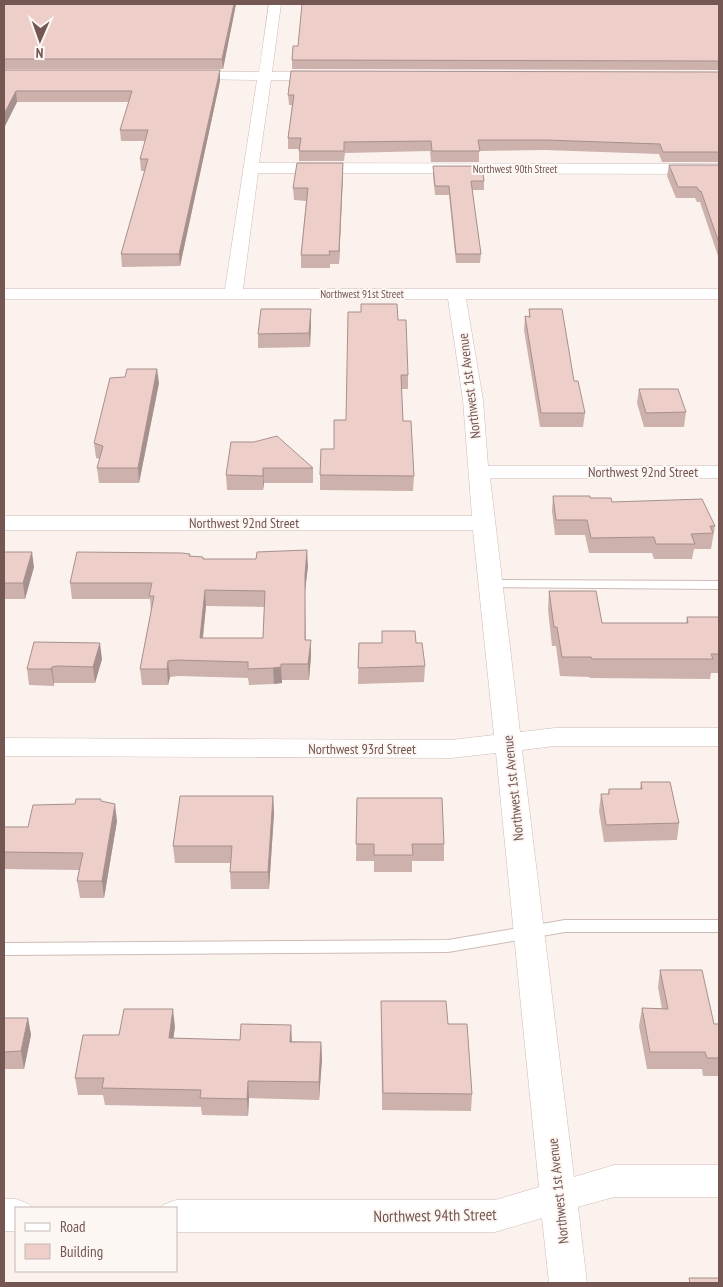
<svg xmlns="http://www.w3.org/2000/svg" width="723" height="1287" viewBox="0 0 723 1287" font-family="'PT Sans Narrow',sans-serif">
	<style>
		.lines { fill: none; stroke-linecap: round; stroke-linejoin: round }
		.lane-casing { stroke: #cebbb6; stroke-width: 2 }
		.street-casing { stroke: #cebbb6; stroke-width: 1 }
		.lane { fill: #fff; fill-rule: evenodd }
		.street { fill: #fff; fill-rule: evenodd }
		.wall { fill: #ccb1ad; fill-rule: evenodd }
		.shaded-wall { fill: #a6908d }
		.building { fill: #edcec9; stroke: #a6908d; fill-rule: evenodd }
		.labels { text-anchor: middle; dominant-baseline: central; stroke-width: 4; stroke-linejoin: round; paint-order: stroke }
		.far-street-label { font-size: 11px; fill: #745652; stroke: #fdf7f4 }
		.street-label { font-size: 14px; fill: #745652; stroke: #fdf7f4 }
		.near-street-label { font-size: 16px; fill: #745652; stroke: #fdf7f4 }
	</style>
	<rect width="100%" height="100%" fill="#fbf2ee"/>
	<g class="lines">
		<defs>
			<path id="lane" d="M 490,580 L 719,581 L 719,589 L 486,587 L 484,584 L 486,581 Z
				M 565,920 L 719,920 L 719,932 L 565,932 L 448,952 L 4,955 L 4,943 L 448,940 Z"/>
			<path id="street" d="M 269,4 L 281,4 L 272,72 L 324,72 L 331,76 L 324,80 L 271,80 L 259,163 L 719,164 L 719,174 L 258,173 L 243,289 L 719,289 L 719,299 L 466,299 L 483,400 L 488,466 L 719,466 L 719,478 L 490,478 L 520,732 L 555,728 L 719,728 L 719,746 L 555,746 L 522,750 L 574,1177 L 614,1165 L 719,1165 L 719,1197 L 614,1197 L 578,1207 L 587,1283 L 549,1283 L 542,1218 L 495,1232 L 176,1232 L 176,1208 L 161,1208 L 163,1205 L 176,1200 L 495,1200 L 539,1187 L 496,753 L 451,758 L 4,756 L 4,738 L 451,740 L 494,735 L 473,530 L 4,530 L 4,516 L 472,516 L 463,400 L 448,299 L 4,299 L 4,289 L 225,289 L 257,80 L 186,79 L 179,75 L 186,71 L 259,72 Z
				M 4,1199 L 16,1199 L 29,1204 L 31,1208 L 16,1208 L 16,1231 L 4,1231 Z"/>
		</defs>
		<use href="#lane" class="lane-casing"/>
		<use href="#street" class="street-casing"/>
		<use href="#lane" class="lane"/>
		<use href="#street" class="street"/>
	</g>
	<path class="wall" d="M 236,4 L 223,69 L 4,69 L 4,6 Z
		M 719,4 L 719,70 L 292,69 L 292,60 L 298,46 Z
		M 4,70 L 220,81 L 180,266 L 122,267 L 121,254 L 145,171 L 141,171 L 140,159 L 145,141 L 121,141 L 120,130 L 129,102 L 17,102 L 4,128 Z
		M 719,72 L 719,162 L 662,162 L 659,154 L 544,150 L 479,151 L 479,162 L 431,162 L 430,151 L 345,153 L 344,161 L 299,161 L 299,149 L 288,149 L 288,138 L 292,105 L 289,105 L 288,95 Z
		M 343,163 L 339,264 L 330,264 L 330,268 L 301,268 L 301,255 L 306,201 L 294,200 L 293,188 Z
		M 669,165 L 719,165 L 719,259 L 700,202 L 697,202 L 695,198 L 676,198 L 667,176 Z
		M 433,166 L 484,181 L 484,190 L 472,190 L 481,254 L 480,263 L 456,263 L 449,195 L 435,195 L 433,175 Z
		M 529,309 L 574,381 L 585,413 L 583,427 L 540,427 L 524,330 L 525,316 L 529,316 Z
		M 361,312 L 398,320 L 408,375 L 408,389 L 401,389 L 403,421 L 414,476 L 413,491 L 320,490 L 320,475 L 334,449 L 346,420 Z
		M 311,323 L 310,347 L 258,348 L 258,334 Z
		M 159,383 L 139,483 L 99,483 L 97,468 L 100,459 L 96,458 L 94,443 Z
		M 639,389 L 686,412 L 684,427 L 644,427 L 637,403 Z
		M 231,442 L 313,468 L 313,483 L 264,483 L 263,490 L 227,490 L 226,475 Z
		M 553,496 L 590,498 L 612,502 L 715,526 L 711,549 L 694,549 L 692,559 L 654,559 L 652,553 L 589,553 L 585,535 L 555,535 L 552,511 Z
		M 4,552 L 34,567 L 25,599 L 4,599 Z
		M 190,554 L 190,556 L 203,559 L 308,566 L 305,591 L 306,640 L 311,656 L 309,680 L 282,680 L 282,683 L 274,684 L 249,685 L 248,678 L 178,676 L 170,677 L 168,685 L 142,685 L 140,669 L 151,612 L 150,599 L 72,599 L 70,583 ZM 206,606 L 264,607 L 263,638 L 203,638 Z
		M 549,591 L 602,623 L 686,623 L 687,617 L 719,617 L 719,673 L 711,673 L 710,679 L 590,678 L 589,677 L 560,676 L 556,646 L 552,646 L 548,610 Z
		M 359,643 L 416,643 L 425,666 L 424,682 L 358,684 Z
		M 102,659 L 95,683 L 54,683 L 54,686 L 29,685 L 27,669 Z
		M 641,782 L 679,823 L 677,840 L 604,842 L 599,811 L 601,794 L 608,794 L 609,789 L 640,789 Z
		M 273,796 L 274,813 L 269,889 L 231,889 L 230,872 L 231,863 L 175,863 L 173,846 Z
		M 357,798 L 444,844 L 444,861 L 412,861 L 412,872 L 374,872 L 374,861 L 356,861 Z
		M 101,802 L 117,821 L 104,898 L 80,898 L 77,881 L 79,870 L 4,869 L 4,827 L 28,827 L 75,804 Z
		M 660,970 L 714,1024 L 719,1024 L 719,1076 L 703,1076 L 702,1069 L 647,1069 L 639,1026 L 642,1008 L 662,1009 L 658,987 Z
		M 381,1001 L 448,1024 L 472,1094 L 471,1111 L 382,1110 Z
		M 4,1018 L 28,1018 L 31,1035 L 24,1069 L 4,1069 Z
		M 175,1027 L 173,1038 L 321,1042 L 322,1059 L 319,1100 L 249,1098 L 248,1116 L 202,1115 L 201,1107 L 105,1105 L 103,1095 L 78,1095 L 75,1078 L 119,1035 Z"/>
	<path class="shaded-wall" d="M 234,4 L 236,4 L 223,69 L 222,59 Z
		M 220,70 L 220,81 L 180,266 L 179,254 Z
		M 16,91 L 17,102 L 4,128 L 4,114 Z
		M 343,163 L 343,175 L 339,264 L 339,251 Z
		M 311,309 L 311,323 L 310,347 L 309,333 Z
		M 157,369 L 159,383 L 139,483 L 138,468 Z
		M 263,468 L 264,483 L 263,490 Z
		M 307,550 L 308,566 L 305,591 L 305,575 Z
		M 32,552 L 34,567 L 25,599 L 23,583 Z
		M 205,590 L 206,606 L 201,654 L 200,638 Z
		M 311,640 L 311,656 L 309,680 L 308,664 Z
		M 100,643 L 102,659 L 95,683 L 93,667 Z
		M 168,661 L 170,677 L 168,685 L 167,669 Z
		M 52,667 L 54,683 L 54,686 L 51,669 Z
		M 281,667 L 282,683 L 274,684 L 273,668 Z
		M 273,796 L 274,813 L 269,889 L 268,872 Z
		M 115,804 L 117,821 L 104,898 L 102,881 Z
		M 173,1009 L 175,1027 L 171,1055 L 169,1038 Z
		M 28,1018 L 31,1035 L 24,1069 L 21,1051 Z
		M 291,1025 L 292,1042 L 290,1042 Z
		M 321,1042 L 322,1059 L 319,1100 L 319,1082 Z
		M 248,1081 L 249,1098 L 248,1116 L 247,1099 Z"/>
	<path class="building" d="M 5,4 L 234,4 L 222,59 L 4,59 L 4,6 Z
		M 302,4 L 719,4 L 719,61 L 292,60 L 293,46 L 298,46 Z
		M 4,70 L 220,70 L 179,254 L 121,254 L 148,159 L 140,159 L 148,130 L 120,130 L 132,91 L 16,91 L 4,114 Z
		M 291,71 L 719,72 L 719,152 L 663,152 L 660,144 L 545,140 L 478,140 L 480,151 L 432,151 L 431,141 L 344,142 L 344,151 L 299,151 L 301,138 L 288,138 L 294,95 L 288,95 Z
		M 297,163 L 343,163 L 339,251 L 329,251 L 330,255 L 301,255 L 308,188 L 293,188 Z
		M 669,165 L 719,165 L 719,243 L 701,191 L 699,191 L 697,187 L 678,187 Z
		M 433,166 L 482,166 L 484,181 L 471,181 L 481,254 L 456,254 L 449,186 L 435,186 Z
		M 361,304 L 397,304 L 398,320 L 406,320 L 408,375 L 401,375 L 403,421 L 411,421 L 414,476 L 320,475 L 321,449 L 334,449 L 334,420 L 346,420 L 348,312 L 361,312 Z
		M 261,309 L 311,309 L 309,333 L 258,334 Z
		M 529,309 L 562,309 L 574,381 L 578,381 L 585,413 L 541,413 L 525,316 L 530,317 Z
		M 127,369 L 157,369 L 138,468 L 97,468 L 103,446 L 94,443 L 110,378 L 125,377 Z
		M 639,389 L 678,389 L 686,412 L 646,413 Z
		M 277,436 L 313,468 L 263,468 L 263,476 L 226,475 L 231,442 L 254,442 Z
		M 553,496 L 590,496 L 590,498 L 611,498 L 612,502 L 702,499 L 715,526 L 710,526 L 713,533 L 691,534 L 695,544 L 656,544 L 654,537 L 591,538 L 587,520 L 556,520 Z
		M 307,550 L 305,575 L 305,640 L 311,640 L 308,664 L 281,664 L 281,667 L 273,668 L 248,669 L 248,662 L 176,660 L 168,661 L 167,669 L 140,669 L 154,596 L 149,596 L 152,583 L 70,583 L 77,552 L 182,553 L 190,554 L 189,556 L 203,557 L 203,559 L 256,559 L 257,552 ZM 205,590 L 265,591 L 263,638 L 200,638 Z
		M 4,552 L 32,552 L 23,583 L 4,583 Z
		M 549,591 L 596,591 L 602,623 L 688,623 L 687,617 L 719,617 L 719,654 L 711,654 L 713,659 L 592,659 L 591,657 L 562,657 L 557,627 L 554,627 Z
		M 382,631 L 415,631 L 416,643 L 422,643 L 425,666 L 358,668 L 359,643 L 382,643 Z
		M 34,642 L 100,643 L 93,667 L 57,666 L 52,667 L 51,669 L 27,669 Z
		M 641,782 L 670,782 L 679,823 L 606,825 L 601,794 L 609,794 L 609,789 L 642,789 Z
		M 180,796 L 273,796 L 268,872 L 230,872 L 232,846 L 173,846 Z
		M 357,798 L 442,798 L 444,844 L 412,844 L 413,855 L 374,855 L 374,844 L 356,844 Z
		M 76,799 L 101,799 L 101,801 L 115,804 L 102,881 L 77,881 L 83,853 L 4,852 L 4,827 L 28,827 L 33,805 L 75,804 Z
		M 660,970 L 702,970 L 714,1024 L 719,1024 L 719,1058 L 707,1058 L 705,1052 L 650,1052 L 642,1008 L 668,1009 Z
		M 381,1001 L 446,1001 L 448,1024 L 467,1024 L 472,1094 L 383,1093 Z
		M 124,1009 L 173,1009 L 169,1038 L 240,1040 L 241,1024 L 291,1025 L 290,1042 L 321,1042 L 319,1082 L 248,1081 L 247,1099 L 200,1098 L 201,1090 L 102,1088 L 104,1078 L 75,1078 L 83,1035 L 119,1035 Z
		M 4,1018 L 28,1018 L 21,1051 L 4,1052 Z
		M 689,1278 L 719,1278 L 719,1283 L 690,1283 Z"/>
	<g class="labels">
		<g class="far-street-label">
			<text x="515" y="169">Northwest 90th Street</text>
			<text x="362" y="294">Northwest 91st Street</text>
		</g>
		<g class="street-label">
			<text transform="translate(469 386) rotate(-97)">Northwest 1st Avenue</text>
			<text x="643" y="472">Northwest 92nd Street</text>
			<text x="244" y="523">Northwest 92nd Street</text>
			<text x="362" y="749">Northwest 93rd Street</text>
			<text transform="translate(513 788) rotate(-96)">Northwest 1st Avenue</text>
			<text transform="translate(558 1191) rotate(-96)">Northwest 1st Avenue</text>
		</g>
		<g class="near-street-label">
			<text transform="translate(435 1215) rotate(-1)">Northwest 94th Street</text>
		</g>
	</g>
	<rect width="723" height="1287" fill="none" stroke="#745652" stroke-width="10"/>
	<rect x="15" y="1207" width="162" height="65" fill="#fdf7f4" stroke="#c6b7b3"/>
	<rect x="25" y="1223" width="25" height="8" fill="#ffffff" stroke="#c6b7b3"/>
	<text x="60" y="1232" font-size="15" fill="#745652">Road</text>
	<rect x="25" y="1244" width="25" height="15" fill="#edcec9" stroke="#c6b7b3"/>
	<text x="60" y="1257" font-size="15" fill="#745652">Building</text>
	<g transform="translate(40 40) rotate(182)" stroke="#fdf7f4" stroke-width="4" paint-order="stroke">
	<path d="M0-4L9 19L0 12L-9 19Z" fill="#745652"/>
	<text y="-8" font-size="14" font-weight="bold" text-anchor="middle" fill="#745652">N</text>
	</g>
</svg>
